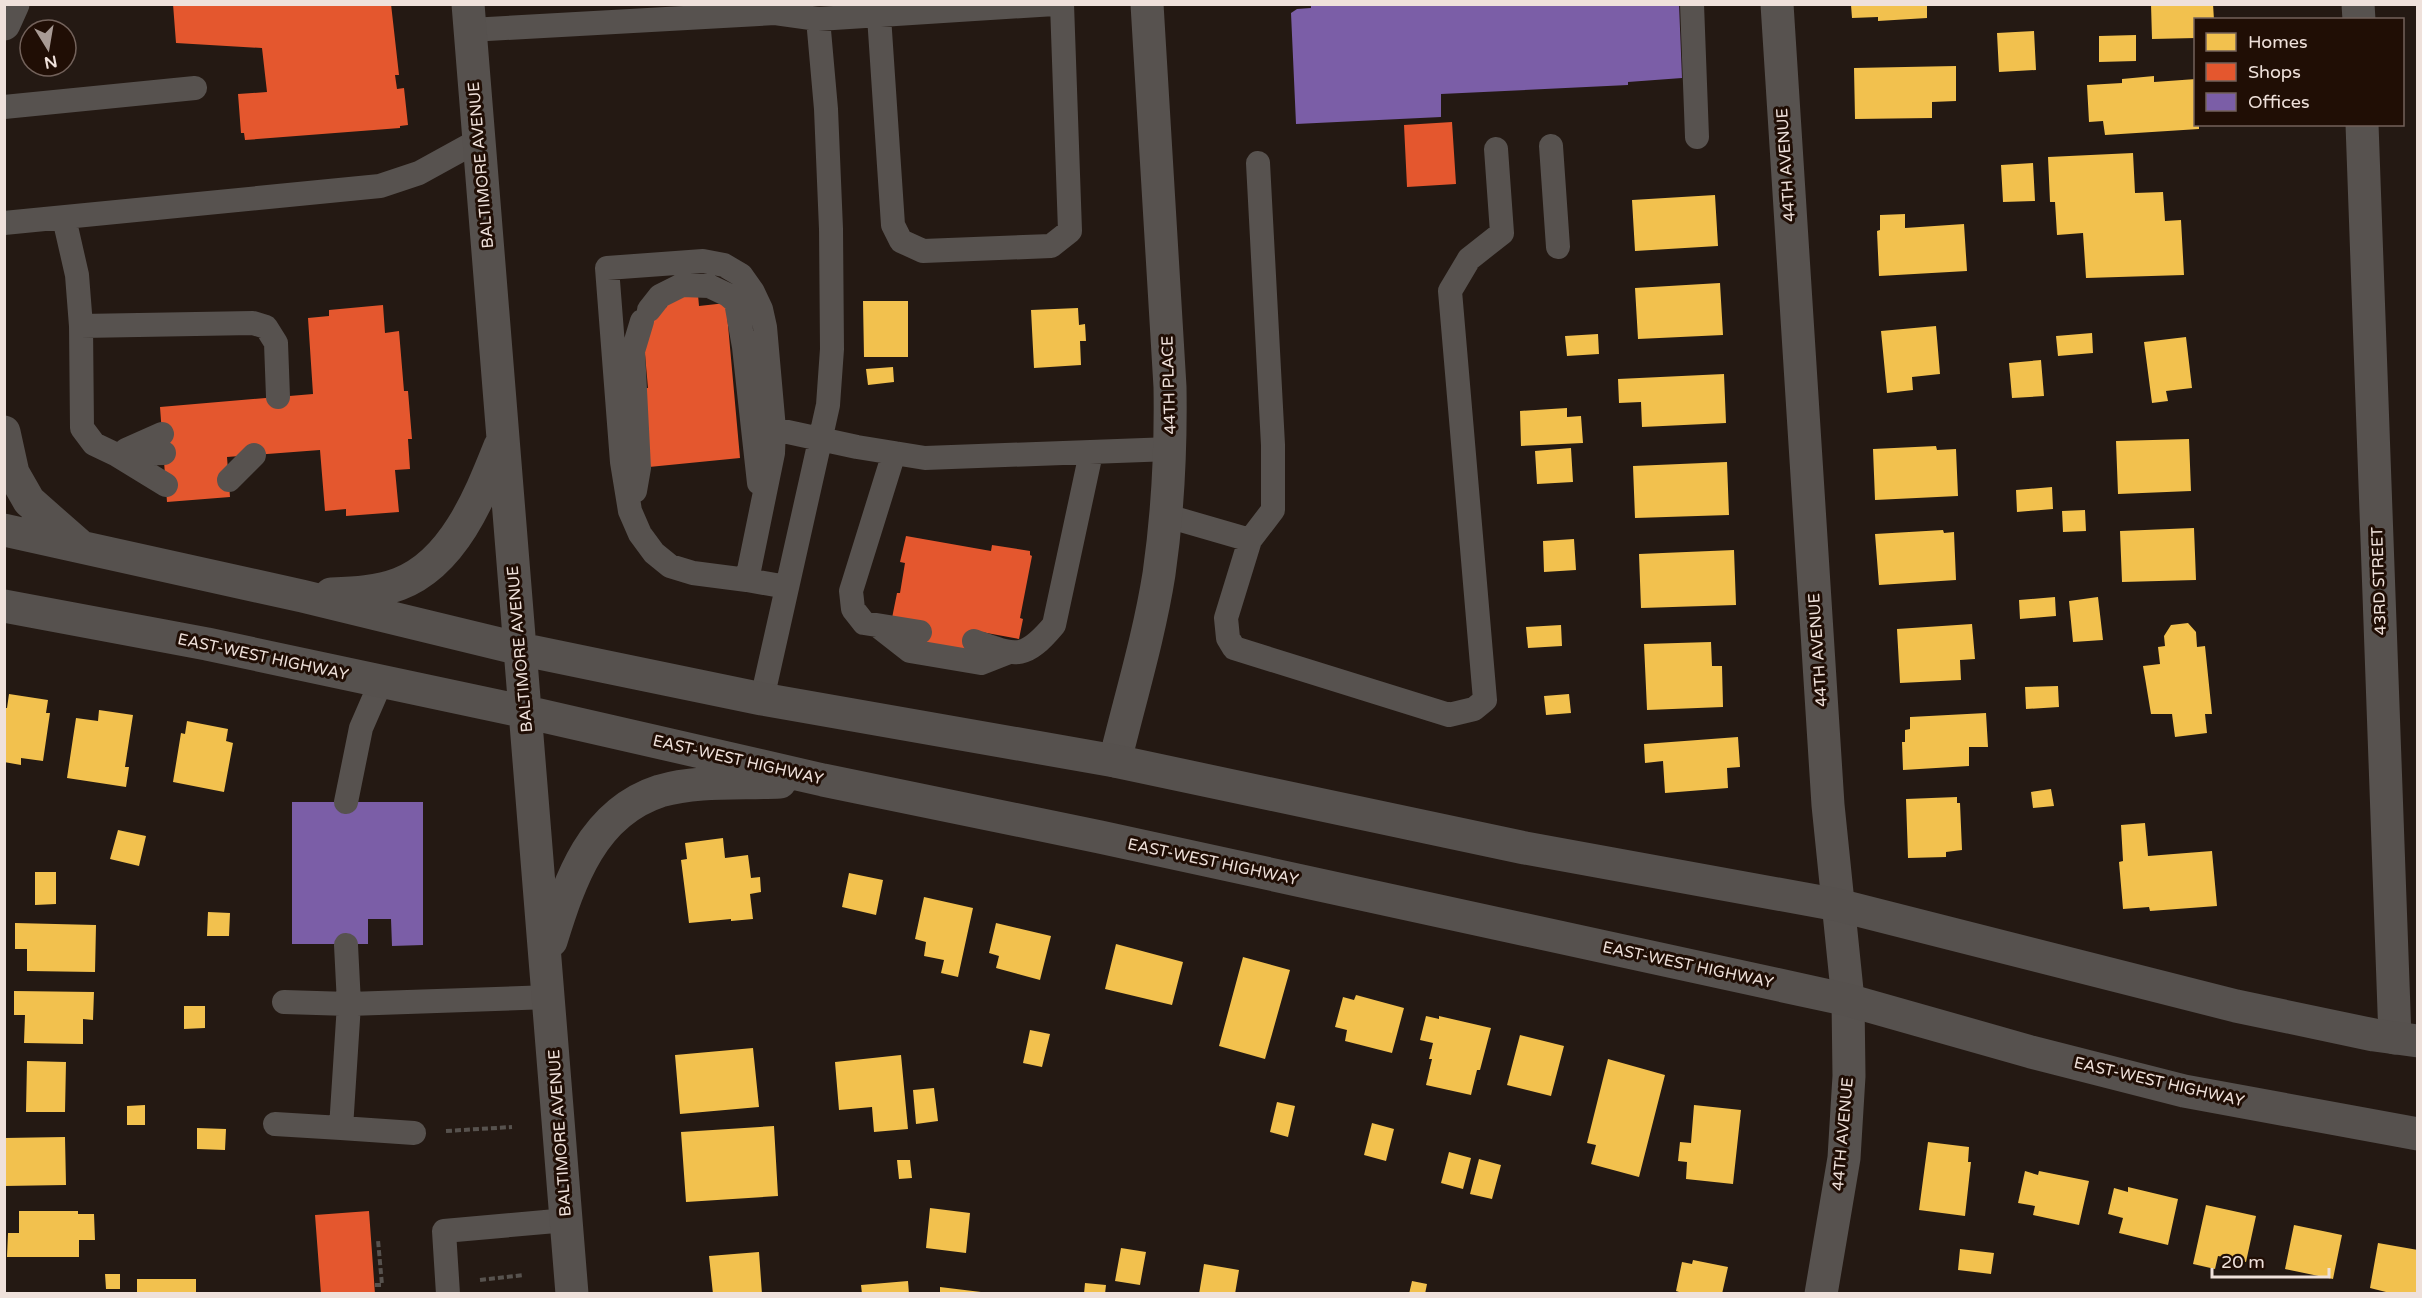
<svg xmlns="http://www.w3.org/2000/svg" width="2422" height="1298" viewBox="0 0 2422 1298" font-family="'Varela Round',sans-serif">
	<style>
		.homes { fill: #f2c14e }
		.shops { fill: #e4572e }
		.offices { fill: #7b5ea7 }
		.lines { fill: none; stroke-linecap: round; stroke-linejoin: round }
		.path { stroke: #57524e; stroke-width: 4; stroke-dasharray: 6 3; stroke-linecap: butt }
		.lane { stroke: #57524f; stroke-width: 24 }
		.street { stroke: #57524f; stroke-width: 33 }
		.primary { stroke: #56514e; stroke-width: 33 }
		.labels { text-anchor: middle; dominant-baseline: central; stroke-width: 6; stroke-linejoin: round; paint-order: stroke }
		.street-label { font-size: 16px; fill: #efe1db; stroke: #200e05 }
	</style>
	<rect width="100%" height="100%" fill="#241913"/>
	<path class="homes" d="M 2151,4 L 2213,4 L 2214,20 L 2196,20 L 2196,38 L 2152,39 Z
		M 1851,5 L 1927,5 L 1927,18 L 1878,21 L 1878,17 L 1852,18 Z
		M 2034,31 L 2036,70 L 1999,72 L 1997,33 Z
		M 2136,35 L 2136,61 L 2099,62 L 2099,36 Z
		M 1956,66 L 1956,101 L 1932,102 L 1932,118 L 1855,119 L 1854,68 Z
		M 2154,76 L 2154,82 L 2196,79 L 2196,124 L 2199,124 L 2199,129 L 2105,135 L 2103,121 L 2089,122 L 2087,85 L 2122,83 L 2122,79 Z
		M 2133,153 L 2135,193 L 2163,192 L 2165,221 L 2181,220 L 2184,275 L 2086,278 L 2083,233 L 2057,235 L 2055,202 L 2050,202 L 2048,157 Z
		M 2033,163 L 2035,201 L 2003,202 L 2001,165 Z
		M 1715,195 L 1718,246 L 1635,251 L 1632,200 Z
		M 1905,214 L 1905,228 L 1964,224 L 1967,271 L 1879,276 L 1877,231 L 1880,230 L 1880,215 Z
		M 1720,283 L 1723,335 L 1638,339 L 1635,288 Z
		M 863,301 L 908,301 L 908,357 L 864,357 Z
		M 1078,308 L 1079,325 L 1085,324 L 1086,341 L 1080,341 L 1081,365 L 1034,368 L 1031,310 Z
		M 1936,326 L 1940,374 L 1912,377 L 1913,390 L 1887,393 L 1881,331 Z
		M 2092,333 L 2093,353 L 2058,356 L 2056,336 Z
		M 1598,334 L 1599,354 L 1567,356 L 1565,336 Z
		M 2186,337 L 2192,388 L 2166,391 L 2168,401 L 2152,403 L 2144,342 Z
		M 2041,360 L 2044,396 L 2012,398 L 2009,363 Z
		M 893,367 L 894,382 L 868,385 L 866,369 Z
		M 1724,374 L 1726,423 L 1642,427 L 1641,402 L 1619,403 L 1618,379 Z
		M 1567,408 L 1567,417 L 1581,416 L 1583,443 L 1521,446 L 1520,411 Z
		M 2189,439 L 2191,491 L 2118,494 L 2116,441 Z
		M 1936,446 L 1937,450 L 1956,449 L 1958,496 L 1875,500 L 1873,449 Z
		M 1571,448 L 1573,482 L 1537,484 L 1535,451 Z
		M 1727,462 L 1729,515 L 1635,518 L 1633,466 Z
		M 2052,487 L 2053,509 L 2017,512 L 2016,490 Z
		M 2085,510 L 2086,531 L 2063,532 L 2062,511 Z
		M 2194,528 L 2196,580 L 2122,582 L 2120,531 Z
		M 1943,530 L 1944,533 L 1954,532 L 1956,580 L 1879,585 L 1875,534 Z
		M 1574,539 L 1576,570 L 1544,572 L 1543,541 Z
		M 1734,550 L 1736,605 L 1641,608 L 1639,554 Z
		M 2055,597 L 2056,616 L 2020,619 L 2019,600 Z
		M 2098,597 L 2103,640 L 2073,642 L 2069,601 Z
		M 2188,623 L 2196,632 L 2197,647 L 2205,646 L 2212,714 L 2205,714 L 2207,733 L 2175,737 L 2172,714 L 2151,714 L 2143,666 L 2160,664 L 2158,647 L 2165,646 L 2164,636 L 2171,625 Z
		M 1972,624 L 1975,659 L 1960,660 L 1961,680 L 1900,683 L 1897,629 Z
		M 1561,625 L 1562,646 L 1528,648 L 1526,627 Z
		M 1711,642 L 1712,666 L 1722,666 L 1723,707 L 1647,710 L 1644,644 Z
		M 2058,686 L 2059,707 L 2026,709 L 2025,687 Z
		M 9,694 L 48,700 L 46,713 L 50,713 L 43,761 L 21,758 L 21,765 L 4,762 L 4,708 L 7,708 Z
		M 1569,694 L 1571,713 L 1546,715 L 1544,696 Z
		M 99,710 L 133,715 L 125,767 L 129,767 L 126,787 L 67,778 L 76,718 L 98,721 Z
		M 1986,713 L 1988,747 L 1969,747 L 1969,766 L 1903,770 L 1902,742 L 1905,742 L 1905,730 L 1910,729 L 1910,717 Z
		M 187,721 L 228,729 L 226,741 L 233,743 L 224,792 L 173,782 L 181,733 L 185,734 Z
		M 1738,737 L 1740,767 L 1727,768 L 1728,788 L 1665,793 L 1663,761 L 1645,763 L 1644,744 Z
		M 2051,789 L 2054,806 L 2033,808 L 2031,792 Z
		M 1957,797 L 1957,803 L 1960,803 L 1962,850 L 1946,852 L 1946,857 L 1908,858 L 1906,799 Z
		M 2145,823 L 2148,856 L 2212,851 L 2217,906 L 2150,911 L 2149,907 L 2123,909 L 2119,862 L 2123,861 L 2121,825 Z
		M 118,830 L 146,836 L 139,866 L 110,859 Z
		M 723,838 L 725,858 L 748,855 L 751,878 L 760,877 L 761,892 L 750,894 L 753,919 L 731,921 L 731,919 L 689,923 L 681,860 L 687,859 L 685,843 Z
		M 35,872 L 56,872 L 56,904 L 35,905 Z
		M 849,873 L 883,880 L 876,915 L 842,907 Z
		M 924,897 L 973,908 L 958,977 L 941,973 L 944,960 L 924,956 L 926,942 L 915,939 Z
		M 208,912 L 230,913 L 229,936 L 207,936 Z
		M 15,923 L 96,925 L 95,972 L 27,971 L 27,949 L 15,949 Z
		M 996,923 L 1051,936 L 1040,980 L 996,968 L 999,956 L 989,953 Z
		M 1116,944 L 1183,962 L 1172,1005 L 1105,989 Z
		M 1243,957 L 1290,970 L 1265,1059 L 1219,1046 Z
		M 14,991 L 94,992 L 93,1020 L 83,1019 L 83,1044 L 24,1043 L 25,1015 L 14,1015 Z
		M 1356,995 L 1404,1008 L 1392,1053 L 1345,1041 L 1347,1030 L 1335,1027 L 1343,997 L 1354,1000 Z
		M 184,1006 L 205,1006 L 205,1028 L 184,1029 Z
		M 1426,1016 L 1439,1019 L 1439,1016 L 1491,1028 L 1480,1070 L 1477,1070 L 1471,1095 L 1426,1085 L 1432,1059 L 1429,1059 L 1433,1043 L 1420,1040 Z
		M 1030,1030 L 1050,1034 L 1042,1067 L 1023,1063 Z
		M 1520,1035 L 1564,1046 L 1551,1096 L 1507,1085 Z
		M 753,1048 L 759,1107 L 680,1114 L 675,1055 Z
		M 901,1055 L 908,1129 L 874,1132 L 872,1107 L 839,1110 L 835,1062 Z
		M 1608,1059 L 1665,1075 L 1639,1177 L 1591,1164 L 1596,1145 L 1587,1143 Z
		M 27,1061 L 66,1062 L 65,1112 L 26,1112 Z
		M 934,1088 L 938,1121 L 916,1124 L 913,1090 Z
		M 1277,1102 L 1295,1106 L 1288,1137 L 1270,1132 Z
		M 145,1105 L 145,1125 L 127,1125 L 127,1106 Z
		M 1694,1105 L 1741,1110 L 1733,1184 L 1686,1179 L 1687,1162 L 1678,1161 L 1680,1142 L 1691,1143 Z
		M 1372,1123 L 1394,1129 L 1386,1161 L 1364,1155 Z
		M 774,1126 L 778,1196 L 686,1202 L 681,1132 Z
		M 197,1128 L 226,1129 L 225,1150 L 197,1149 Z
		M 65,1137 L 66,1185 L 4,1186 L 4,1138 Z
		M 1928,1142 L 1969,1147 L 1968,1162 L 1971,1162 L 1965,1216 L 1919,1210 Z
		M 1449,1152 L 1471,1158 L 1463,1189 L 1441,1183 Z
		M 1479,1159 L 1501,1165 L 1492,1199 L 1470,1194 Z
		M 897,1160 L 910,1160 L 912,1178 L 899,1179 Z
		M 2025,1171 L 2038,1175 L 2039,1171 L 2089,1181 L 2079,1225 L 2033,1215 L 2035,1206 L 2018,1203 Z
		M 2128,1187 L 2178,1199 L 2168,1245 L 2119,1233 L 2123,1218 L 2108,1214 L 2114,1188 L 2128,1192 Z
		M 2206,1205 L 2256,1216 L 2246,1262 L 2218,1256 L 2215,1269 L 2193,1264 Z
		M 930,1208 L 970,1213 L 966,1253 L 926,1248 Z
		M 19,1211 L 78,1211 L 78,1214 L 94,1214 L 95,1240 L 79,1240 L 79,1257 L 7,1257 L 8,1233 L 19,1233 Z
		M 2294,1225 L 2342,1235 L 2333,1279 L 2285,1269 Z
		M 2378,1243 L 2418,1250 L 2418,1294 L 2394,1294 L 2370,1288 Z
		M 1121,1248 L 1146,1252 L 1140,1285 L 1115,1281 Z
		M 1960,1249 L 1994,1253 L 1991,1274 L 1958,1270 Z
		M 759,1252 L 762,1294 L 713,1294 L 709,1256 Z
		M 1693,1260 L 1728,1267 L 1722,1294 L 1685,1294 L 1676,1291 L 1682,1262 L 1692,1264 Z
		M 1204,1264 L 1239,1270 L 1235,1294 L 1199,1294 Z
		M 105,1274 L 120,1274 L 120,1289 L 106,1289 Z
		M 137,1279 L 196,1279 L 196,1294 L 137,1294 Z
		M 908,1281 L 909,1294 L 862,1294 L 861,1285 Z
		M 1412,1281 L 1427,1284 L 1425,1294 L 1409,1294 Z
		M 1085,1283 L 1106,1285 L 1105,1294 L 1084,1294 Z
		M 940,1287 L 981,1292 L 981,1294 L 940,1294 Z"/>
	<path class="shops" d="M 173,4 L 391,4 L 399,75 L 395,75 L 397,89 L 404,88 L 408,125 L 400,126 L 400,128 L 245,140 L 244,133 L 241,133 L 238,94 L 267,92 L 262,48 L 176,43 Z
		M 1452,122 L 1456,184 L 1407,187 L 1404,125 Z
		M 698,295 L 699,306 L 726,303 L 740,458 L 649,467 L 641,388 L 648,388 L 642,321 L 649,310 L 667,307 L 666,299 Z
		M 383,305 L 385,333 L 399,331 L 404,391 L 408,391 L 412,439 L 408,439 L 410,469 L 395,470 L 399,512 L 346,516 L 346,509 L 325,511 L 320,450 L 227,457 L 230,497 L 167,502 L 160,407 L 313,394 L 308,318 L 329,316 L 329,310 Z
		M 906,536 L 991,551 L 992,545 L 1030,551 L 1030,555 L 1032,556 L 1020,618 L 1023,619 L 1019,639 L 976,631 L 971,659 L 917,649 L 892,618 L 897,593 L 900,593 L 905,563 L 900,562 Z
		M 369,1211 L 375,1294 L 321,1294 L 315,1215 Z"/>
	<path class="offices" d="M 1311,4 L 1679,4 L 1682,78 L 1628,82 L 1628,85 L 1441,94 L 1441,117 L 1296,124 L 1291,13 L 1297,9 L 1311,8 Z
		M 292,802 L 423,802 L 423,945 L 392,946 L 391,919 L 368,919 L 368,944 L 292,944 Z"/>
	<g class="lines">
		<path class="path" d="M 446,1131 L 512,1127
			M 480,1280 L 524,1275
			M 375,1285 L 382,1285 L 378,1240"/>
		<path class="lane" d="M 1692,4 L 1697,137
			M 879,16 L 893,225 L 901,241 L 923,251 L 1051,246 L 1070,231 L 1062,4
			M 470,30 L 775,13 L 818,19 L 1055,4
			M 4,107 L 195,88
			M 1551,146 L 1558,247
			M 1258,163 L 1273,445 L 1273,510 L 1250,540 L 1226,618 L 1228,638 L 1234,648 L 1449,715 L 1474,709 L 1485,700 L 1450,291 L 1469,259 L 1502,233 L 1496,149
			M 64,218 L 77,275 L 81,326 L 82,428 L 94,444 L 115,454 L 164,453
			M 4,223 L 380,186 L 419,173 L 479,140
			M 703,261 L 724,265 L 741,275 L 753,292 L 761,309 L 765,327 L 774,429 L 773,453 L 747,580 L 693,573 L 670,566 L 654,553 L 640,534 L 630,511 L 622,462 L 607,268 Z
			M 649,310 L 660,296 L 682,285 L 709,286 L 728,295 L 736,302 L 744,347 L 759,483
			M 81,326 L 253,323 L 266,327 L 276,343 L 278,397
			M 774,429 L 857,447 L 925,458 L 1171,449
			M 126,450 L 162,434
			M 894,453 L 851,591 L 853,609 L 864,623 L 920,632
			M 117,455 L 166,485
			M 229,480 L 254,455
			M 635,491 L 639,468 L 633,351 L 642,321
			M 1167,516 L 1250,540
			M 747,580 L 787,587
			M 878,626 L 910,651 L 981,663 L 1009,652
			M 974,641 C 1015,655 1023,662 1054,625 L 1091,453
			M 762,699 L 828,405 L 832,349 L 831,229 L 826,109 L 818,19
			M 346,802 L 361,728 L 381,682
			M 284,1002 L 349,1004 L 346,945
			M 275,1124 L 341,1128
			M 414,1133 L 341,1128 L 349,1004 L 550,997
			M 448,1294 L 444,1231 L 567,1220"/>
		<path class="street" d="M 1777,4 L 1828,805 L 1848,1000 L 1849,1076 L 1844,1158 L 1821,1294
			M 2358,4 L 2359,20
			M 4,24 L 13,4
			M 2362,124 L 2395,1038
			M 1115,761 C 1130,699 1149,637 1159,574 C 1168,511 1171,450 1170,387 L 1147,4"/>
		<path class="primary" d="M 468,4 L 572,1294
			M 4,432 L 13,473 L 29,501 L 79,545
			M 4,530 L 302,596 L 520,649 L 762,699 L 1115,761 L 1525,848 L 1838,905 L 2236,1006 L 2374,1035 L 2418,1041
			M 331,594 C 354,593 378,592 399,584 C 454,563 480,496 500,446
			M 4,606 L 207,644 L 526,712 L 823,780 L 1100,837 L 1848,1000 L 2031,1052 L 2184,1091 L 2418,1134
			M 551,941 C 570,880 592,813 660,791 C 698,780 741,784 780,782"/>
	</g>
	<g class="labels">
		<g class="street-label">
			<text transform="translate(481 165) rotate(-95)">BALTIMORE AVENUE</text>
			<text transform="translate(1786 165) rotate(-94)">44TH AVENUE</text>
			<text transform="translate(1169 385) rotate(-92)">44TH PLACE</text>
			<text transform="translate(2379 581) rotate(-92)">43RD STREET</text>
			<text transform="translate(520 649) rotate(-95)">BALTIMORE AVENUE</text>
			<text transform="translate(1818 650) rotate(-94)">44TH AVENUE</text>
			<text transform="translate(263 657) rotate(12)">EAST-WEST HIGHWAY</text>
			<text transform="translate(738 760) rotate(13)">EAST-WEST HIGHWAY</text>
			<text transform="translate(1213 862) rotate(12)">EAST-WEST HIGHWAY</text>
			<text transform="translate(1688 965) rotate(12)">EAST-WEST HIGHWAY</text>
			<text transform="translate(2159 1082) rotate(13)">EAST-WEST HIGHWAY</text>
			<text transform="translate(560 1133) rotate(-94)">BALTIMORE AVENUE</text>
			<text transform="translate(1843 1134) rotate(-85)">44TH AVENUE</text>
		</g>
	</g>
	<rect width="2422" height="1298" fill="none" stroke="#efe1db" stroke-width="12"/>
	<rect x="2194" y="18" width="210" height="108" fill="#200e05" stroke="#73625b" stroke-width="1.5"/>
	<rect x="2206" y="33" width="30" height="18" fill="#f2c14e" stroke="#73625b" stroke-width="1.5"/>
	<text x="2248" y="48" font-size="18" fill="#efe1db">Homes</text>
	<rect x="2206" y="63" width="30" height="18" fill="#e4572e" stroke="#73625b" stroke-width="1.5"/>
	<text x="2248" y="78" font-size="18" fill="#efe1db">Shops</text>
	<rect x="2206" y="93" width="30" height="18" fill="#7b5ea7" stroke="#73625b" stroke-width="1.5"/>
	<text x="2248" y="108" font-size="18" fill="#efe1db">Offices</text>
	<g transform="translate(48 48) rotate(169)"><circle r="28" fill="#200e05" stroke="#73625b" stroke-width="1.5"/>
	<path d="M0-4.5L10 22L0 15L-10 22Z" fill="#a89b95"/>
	<text y="-9" font-size="16" font-weight="bold" text-anchor="middle" fill="#efe1db">N</text>
	</g>
	<path d="M2212 1268v9h117v-9" fill="none" stroke="#efe1db" stroke-width="3"/>
	<text x="2221" y="1268" font-size="18" fill="#efe1db" stroke="#200e05" stroke-width="4.5" paint-order="stroke">20 m</text>
</svg>
